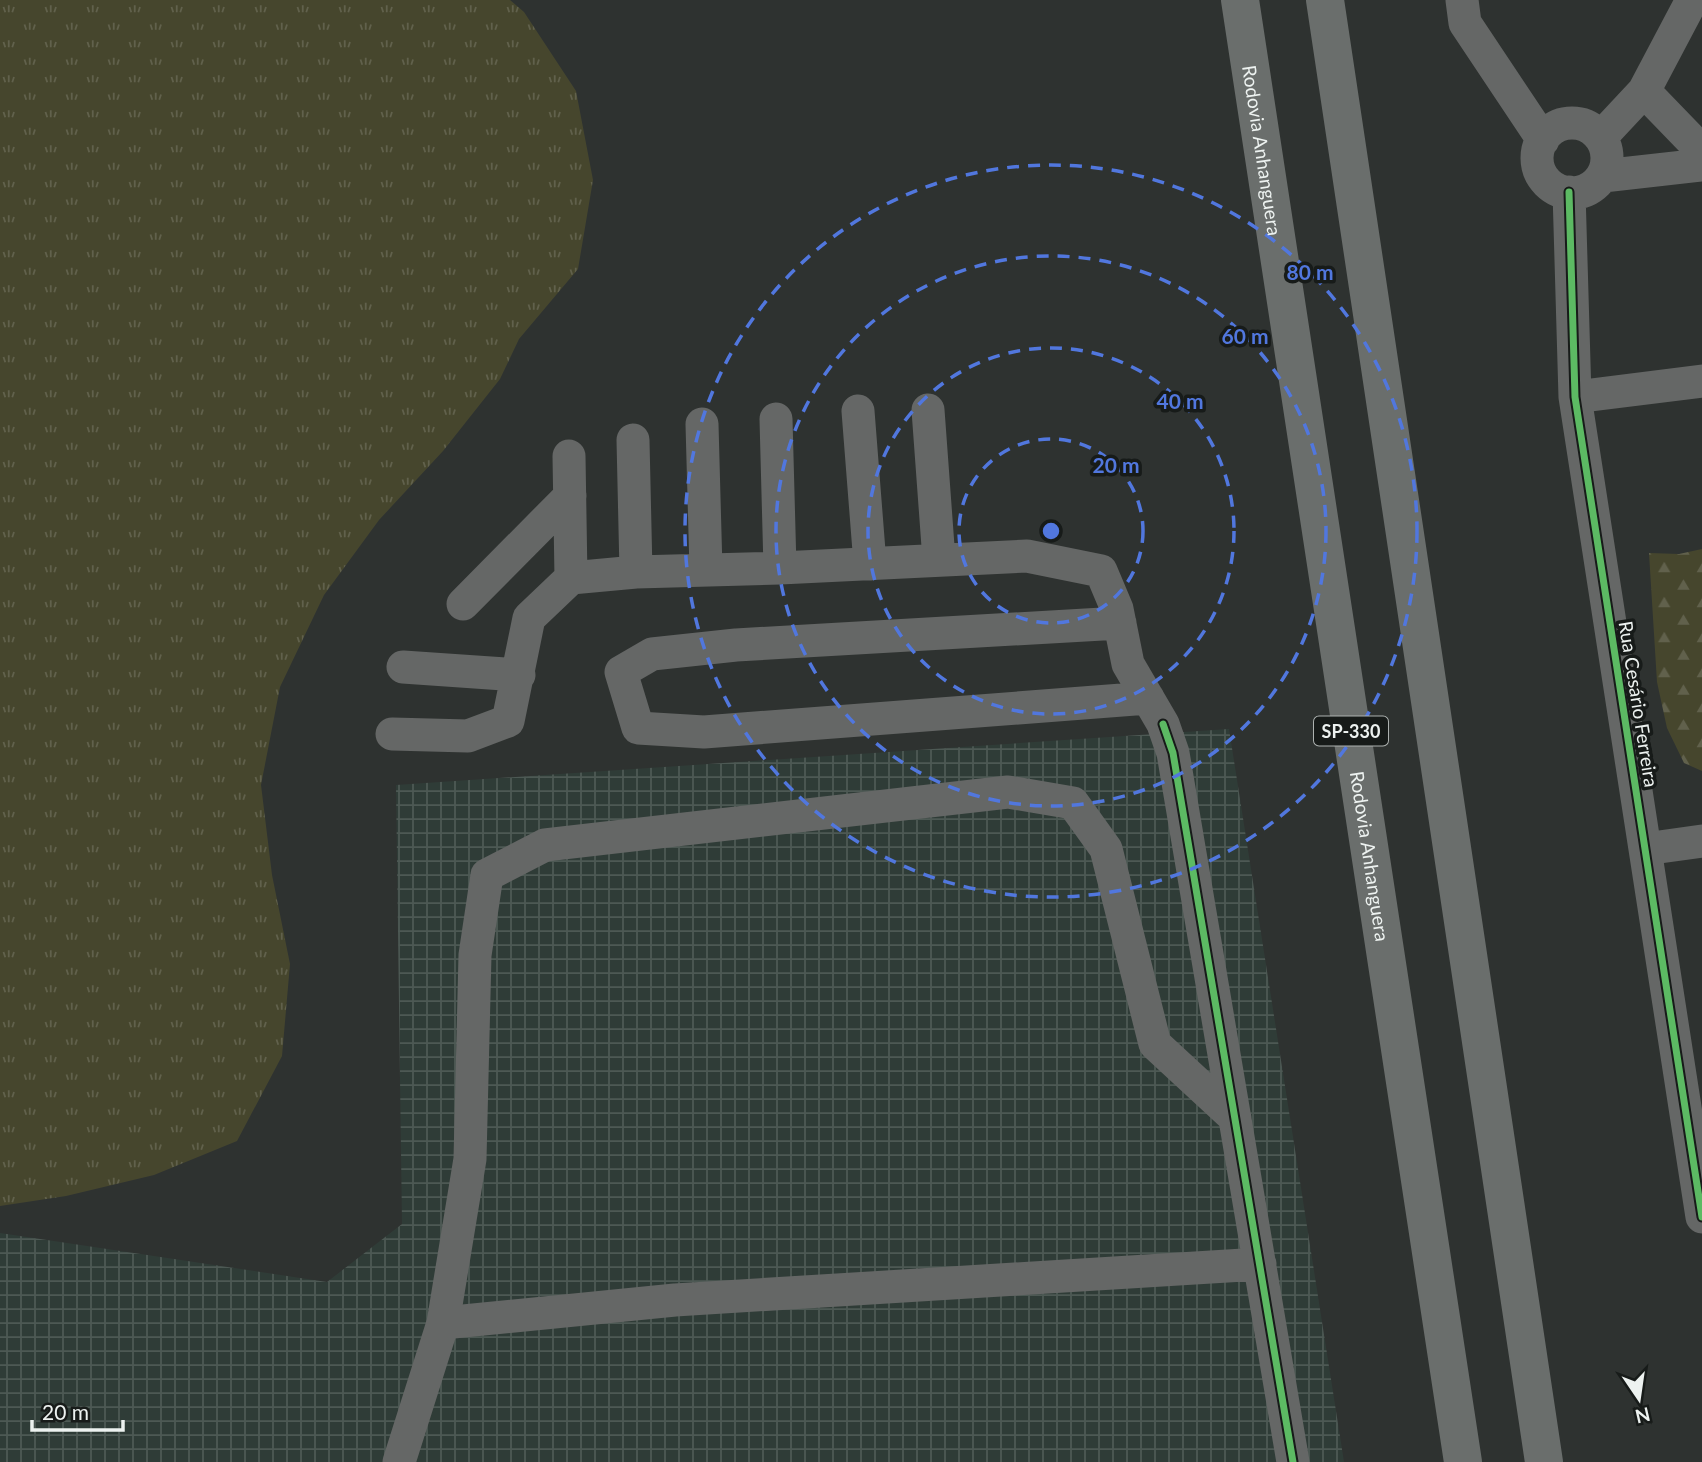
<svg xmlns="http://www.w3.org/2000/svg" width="1702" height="1462" viewBox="0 0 1702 1462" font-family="Lato,sans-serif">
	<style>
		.industrial { fill: url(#industrial-grid) }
		.grass { fill: url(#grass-tufts) }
		.forest { fill: url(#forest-firs) }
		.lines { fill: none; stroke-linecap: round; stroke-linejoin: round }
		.minor { stroke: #656766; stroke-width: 33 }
		.highway { stroke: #6a6e6c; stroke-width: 38 }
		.cycleway-casing { stroke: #171b19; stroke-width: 11 }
		.cycleway { stroke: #5cba63; stroke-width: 7 }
		.ring { fill: none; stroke: #5177de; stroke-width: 3.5; stroke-dasharray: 12 9 }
		.labels { text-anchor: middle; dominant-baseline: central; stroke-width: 7; stroke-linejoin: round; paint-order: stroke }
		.shield { fill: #171b19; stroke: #adb2b0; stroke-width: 2 }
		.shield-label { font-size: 18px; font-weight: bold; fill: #edf2f0 }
		.street-label { font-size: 19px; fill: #edf2f0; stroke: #171b19 }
		.centre { fill: #5177de; stroke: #171b19; stroke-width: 3.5 }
		.ring-label { font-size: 21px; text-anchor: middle; font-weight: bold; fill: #5177de; stroke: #171b19; stroke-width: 7; stroke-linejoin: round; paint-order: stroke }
	</style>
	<defs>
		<pattern id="industrial-grid" width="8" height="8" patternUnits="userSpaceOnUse" patternTransform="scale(1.75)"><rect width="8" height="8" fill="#2f3c37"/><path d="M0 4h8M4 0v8" fill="none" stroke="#4d5954"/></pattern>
		<pattern id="grass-tufts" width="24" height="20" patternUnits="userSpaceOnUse" patternTransform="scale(1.75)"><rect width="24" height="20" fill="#46462d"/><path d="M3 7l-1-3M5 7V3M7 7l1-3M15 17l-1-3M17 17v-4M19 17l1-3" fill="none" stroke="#61614c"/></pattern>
		<pattern id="forest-firs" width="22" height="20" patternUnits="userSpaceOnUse" patternTransform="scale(1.75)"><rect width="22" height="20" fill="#46462d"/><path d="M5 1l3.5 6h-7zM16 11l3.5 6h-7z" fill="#61614c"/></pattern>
	</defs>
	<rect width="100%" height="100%" fill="#2e3230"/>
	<path class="industrial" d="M 1229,729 L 1344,1462 L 0,1462 L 0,1233 L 327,1282 L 402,1224 L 396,785 Z"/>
	<path class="grass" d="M 0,0 L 510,0 L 524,12 L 576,91 L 593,180 L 578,269 L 519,339 L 500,379 L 443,451 L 379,520 L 324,595 L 280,687 L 261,785 L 272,875 L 290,964 L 282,1056 L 237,1141 L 154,1175 L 66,1196 L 0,1206 Z"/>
	<path class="forest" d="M 1702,549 L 1702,771 L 1684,763 L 1667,728 L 1657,682 L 1649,553 L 1679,554 Z"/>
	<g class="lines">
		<path class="minor" d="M 1462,0 L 1465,23 L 1543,140
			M 1644,91 L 1702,151
			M1537 158a35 35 0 1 1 70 0a35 35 0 1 1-70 0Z
			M 1601,137 L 1644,91 L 1692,0
			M 1603,176 L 1702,165
			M 1569,192 L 1575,397 L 1702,1217
			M 1575,397 L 1702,381
			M 928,410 L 939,560
			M 858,411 L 870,564
			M 776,419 L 780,568
			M 702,424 L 706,570
			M 633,440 L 636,572
			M 569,456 L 571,578
			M 463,604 L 570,496
			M 1120,623 L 736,645 L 652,654 L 621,672 L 638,728 L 704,732 L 1148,698
			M 403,667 L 519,675
			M 392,734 L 468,736 L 508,721 L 529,618 L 571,578 L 636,572 L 780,568 L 1027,556 L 1101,571 L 1117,609 L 1128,664 L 1163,724 L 1173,753 L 1293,1462
			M 1645,849 L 1702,841
			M 443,1323 L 470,1159 L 475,955 L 487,875 L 545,845 L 1008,792 L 1073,803 L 1106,849 L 1155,1044 L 1235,1118
			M 399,1462 L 443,1323 L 675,1300 L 1260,1264"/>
		<g class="highway">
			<path id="s1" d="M 1240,0 L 1463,1462"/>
			<path d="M 1325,0 L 1544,1462"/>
		</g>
		<defs>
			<path id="cycleway" d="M 1569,192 L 1575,397 L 1702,1217
				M 1163,724 L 1173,753 L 1293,1462"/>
		</defs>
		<use href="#cycleway" class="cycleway-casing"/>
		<use href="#cycleway" class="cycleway"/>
	</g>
	<g class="ring">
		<circle cx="1051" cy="531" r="92"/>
		<circle cx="1051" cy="531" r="183"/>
		<circle cx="1051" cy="531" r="275"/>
		<circle cx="1051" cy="531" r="366"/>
	</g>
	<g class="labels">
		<rect class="shield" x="1314" y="716.5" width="74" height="29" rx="5"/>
		<g class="shield-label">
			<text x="1351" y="731">SP-330</text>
		</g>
		<g class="street-label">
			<text stroke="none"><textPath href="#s1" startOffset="152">Rodovia Anhanguera</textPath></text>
			<text transform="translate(1639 704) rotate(81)">Rua Cesário Ferreira</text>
			<text stroke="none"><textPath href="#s1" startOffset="866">Rodovia Anhanguera</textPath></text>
		</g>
	</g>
	<circle cx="1051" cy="531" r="10" class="centre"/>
	<g class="ring-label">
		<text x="1310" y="280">80 m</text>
		<text x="1245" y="344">60 m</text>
		<text x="1180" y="409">40 m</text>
		<text x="1116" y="473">20 m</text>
	</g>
	<g transform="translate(1639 1399) rotate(167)" stroke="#171b19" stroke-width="5" paint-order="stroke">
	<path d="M0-5L12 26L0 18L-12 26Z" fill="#edf2f0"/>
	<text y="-10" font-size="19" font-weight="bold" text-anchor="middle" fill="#edf2f0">N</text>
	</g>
	<path d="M32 1420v10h91v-10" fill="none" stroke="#edf2f0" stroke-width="3.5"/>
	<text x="42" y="1420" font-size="21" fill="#edf2f0" stroke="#171b19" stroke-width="5" paint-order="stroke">20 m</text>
</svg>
